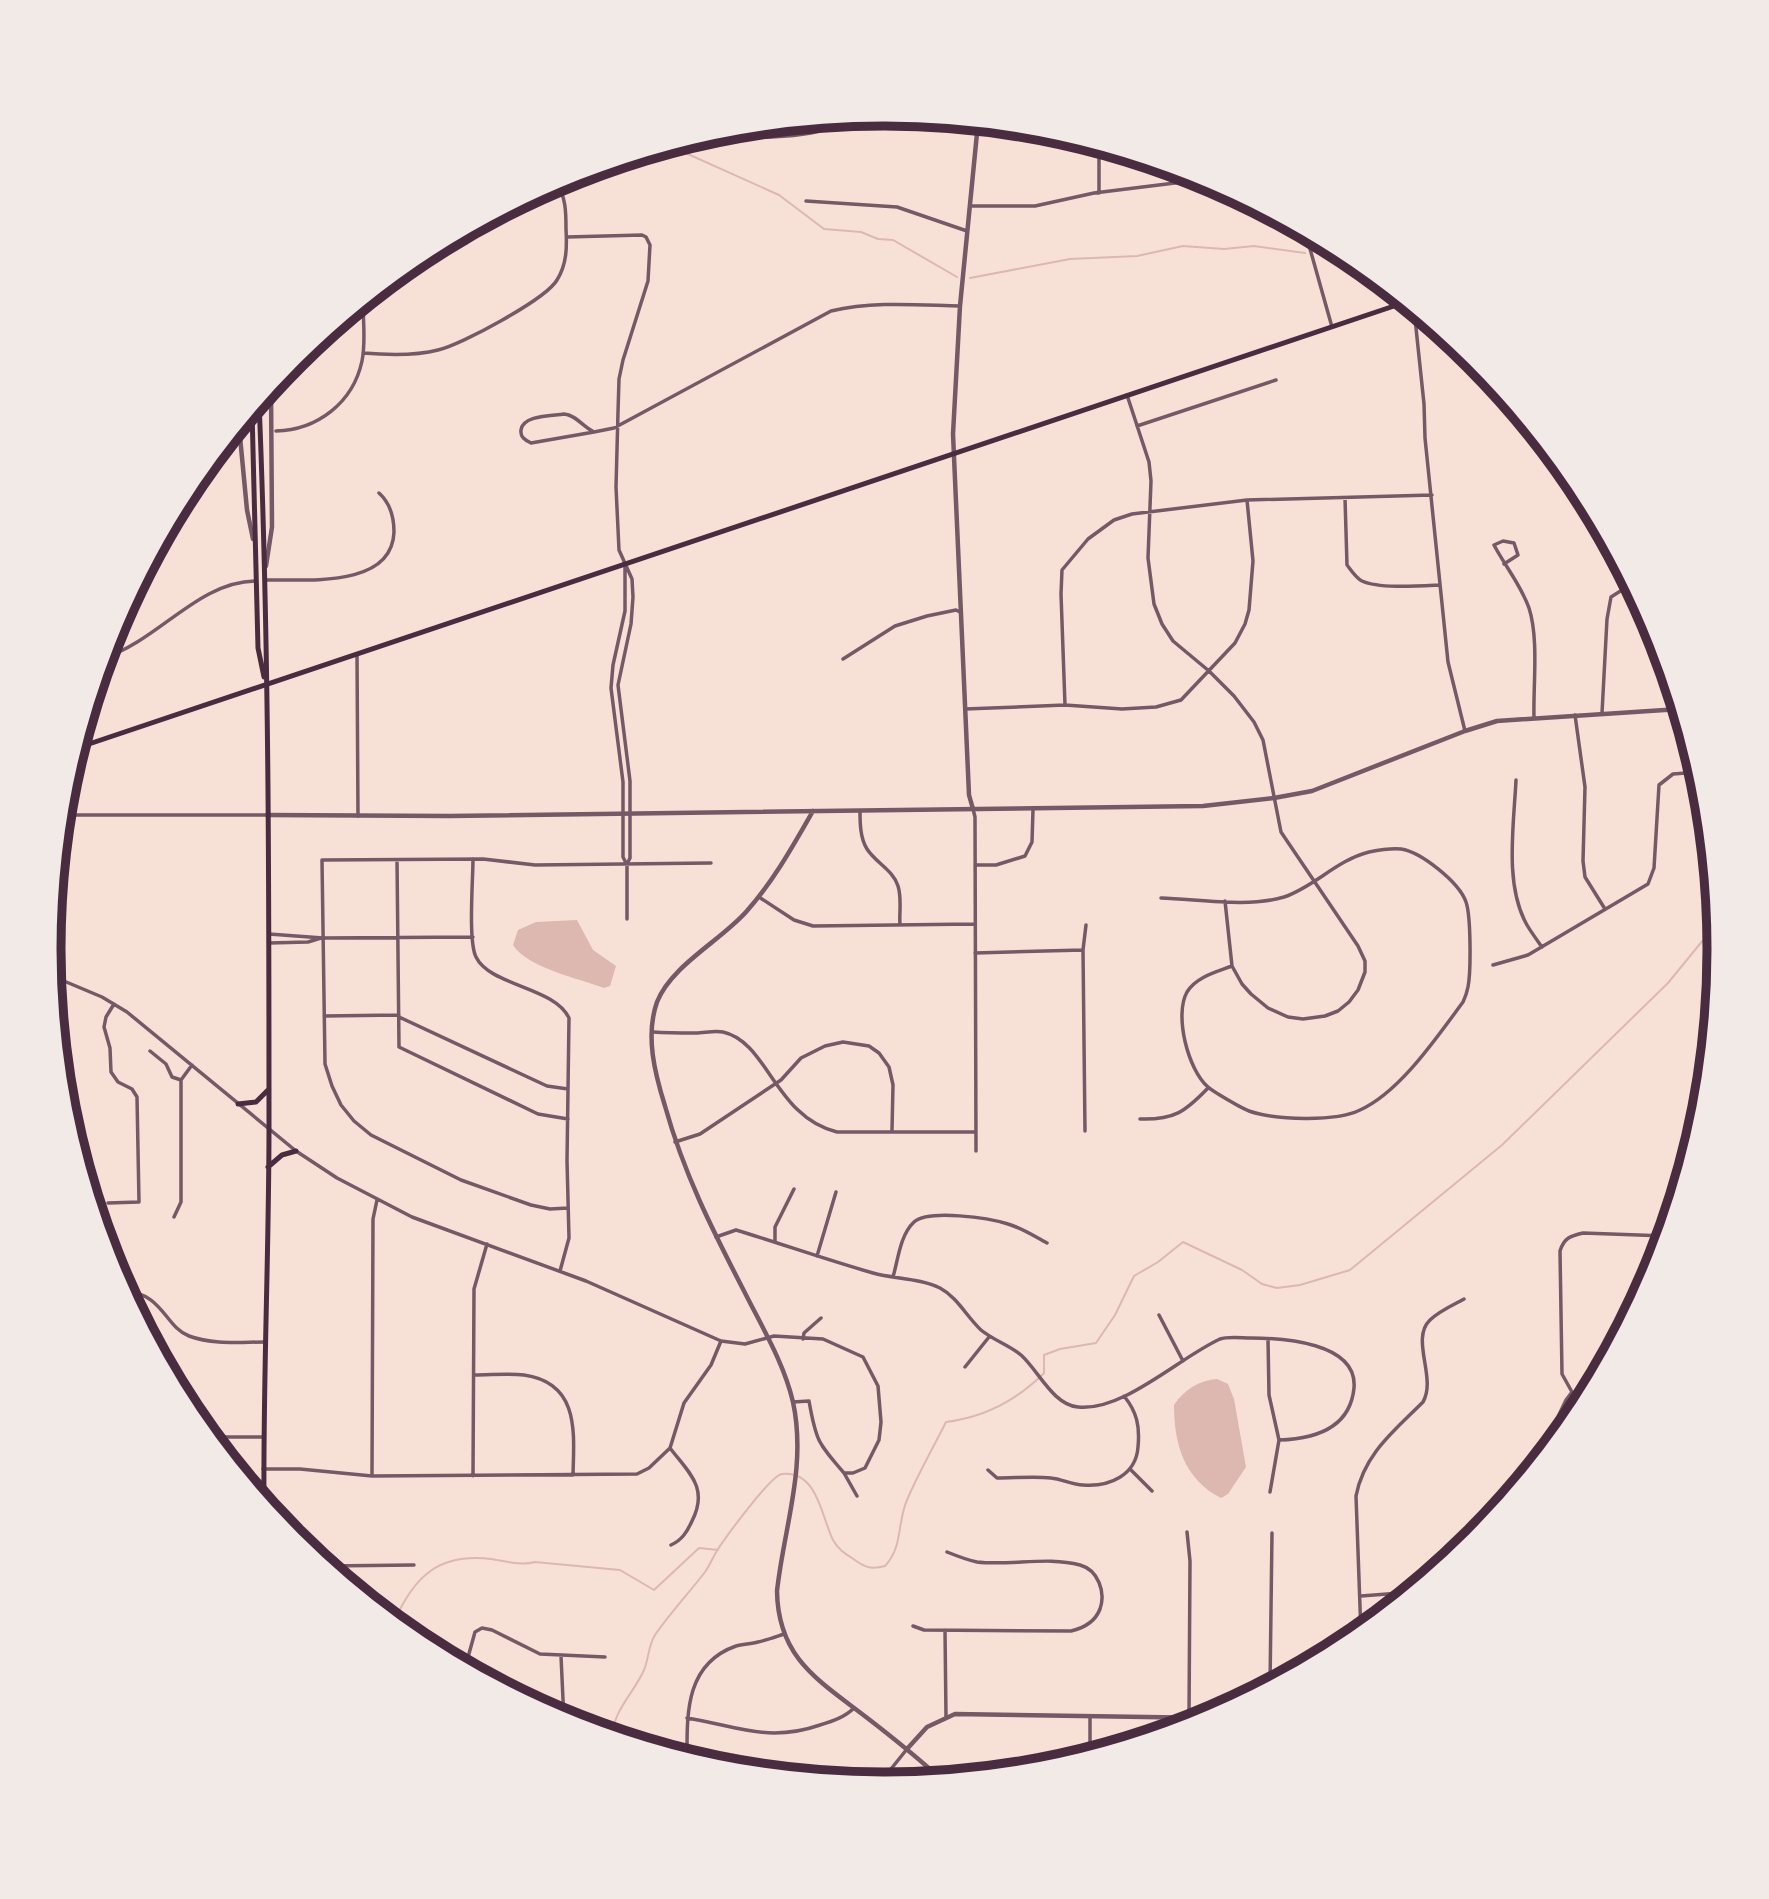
<svg xmlns="http://www.w3.org/2000/svg" width="1769" height="1899" viewBox="0 0 1769 1899" font-family="Mulish,sans-serif">
	<style>
		.water { fill: #dcb8b0 }
		.lines { fill: none; stroke-linecap: round; stroke-linejoin: round }
		.stream { stroke: #dcb8b0; stroke-width: 2 }
		.minor { stroke: #755966; stroke-width: 3.5 }
		.tertiary { stroke: #755966; stroke-width: 4.5 }
		.secondary { stroke: #4a2c40; stroke-width: 5 }
		.primary { stroke: #4a2c40; stroke-width: 5 }
		.rim { fill: none; stroke: #4a2c40; stroke-width: 9 }
	</style>
	<rect width="100%" height="100%" fill="#f7e1d7"/>
	<path class="water" d="M 577,920 L 593,950 L 616,966 L 610,986 L 604,988 C 580,979 526,967 513,945 L 518,930 L 536,922 Z
		M 1217,1379 L 1228,1384 L 1234,1399 L 1246,1467 L 1228,1494 L 1221,1498 C 1184,1479 1174,1444 1174,1405 C 1184,1390 1199,1380 1217,1379 Z"/>
	<g class="lines">
		<path class="stream" d="M 670,146 L 779,195 L 824,229 L 861,232 L 878,239 L 893,240 L 957,277
			M 1315,250 L 1327,243
			M 970,278 L 1070,259 L 1137,256 L 1183,246 L 1224,249 L 1254,246 L 1305,253
			M 394,1622 C 414,1576 439,1553 491,1559 C 505,1561 522,1566 535,1562 L 620,1570 L 654,1590 L 699,1548 L 718,1550
			M 612,1736 C 614,1709 634,1693 644,1670 C 649,1658 648,1646 655,1635 C 670,1613 689,1593 705,1572 C 710,1565 713,1557 718,1549 C 726,1537 771,1475 782,1474 C 818,1470 822,1519 833,1540 C 838,1549 844,1553 852,1558 C 864,1567 870,1570 885,1566 C 903,1547 897,1523 907,1500 C 918,1474 933,1448 946,1422 C 985,1417 1016,1401 1044,1373 L 1044,1355 L 1060,1349 L 1096,1343 L 1115,1315 L 1134,1276 L 1158,1262 L 1183,1242 L 1242,1270 L 1262,1284 L 1277,1288 L 1300,1285 L 1350,1270 L 1502,1145 L 1668,983 L 1717,923"/>
		<path class="minor" d="M 700,137 C 740,136 816,144 847,118
			M 1099,193 L 1099,146
			M 806,201 L 897,207 L 967,231
			M 971,206 L 1035,206 L 1094,193 L 1183,182 L 1213,182
			M 1305,231 L 1332,327
			M 567,237 L 642,235 L 646,237 L 650,245 L 648,281 L 623,360 L 619,379 L 618,412 L 616,487 L 619,550 L 632,579 L 633,597 L 631,624 L 618,685 L 630,781 L 630,858 L 627,864 L 627,919
			M 451,239 L 459,243 L 466,243 L 472,236 L 470,228
			M 1414,309 L 1424,404 L 1425,438 L 1448,662 L 1465,731
			M 363,353 C 387,355 415,356 438,350 C 461,345 546,299 557,280 C 567,264 567,247 566,229 C 566,212 566,197 556,182
			M 1127,395 L 1149,462 L 1151,481 L 1148,558 L 1154,604 L 1162,624 L 1173,641 L 1209,671 L 1234,696 L 1254,722 L 1263,740 L 1281,832 L 1358,946 L 1365,961 L 1365,972 L 1358,990 L 1349,1002 L 1338,1011 L 1325,1016 L 1303,1019 L 1288,1017 L 1268,1008 L 1251,994 L 1242,984 L 1232,966 L 1225,901
			M 564,414 C 576,415 583,427 594,432 L 531,443 C 525,440 520,437 521,430 C 523,415 552,416 564,414 Z
			M 1137,426 L 1276,380
			M 276,431 C 317,430 353,403 362,361 C 366,342 363,321 363,302
			M 594,432 L 614,428 L 831,311 C 874,301 917,305 960,306
			M 1345,498 L 1347,565 C 1351,570 1356,578 1362,581 C 1379,589 1420,586 1440,585
			M 1504,564 L 1518,555 L 1514,543 L 1503,541 L 1494,545 C 1505,566 1521,585 1529,608 C 1539,639 1533,685 1534,718
			M 625,566 L 625,611 L 613,665 L 611,688 L 623,782 L 623,857 L 626,863
			M 266,580 C 304,579 392,589 394,532 C 394,517 390,503 379,493
			M 357,654 L 358,816
			M 104,658 C 159,640 198,582 255,581
			M 843,659 L 895,626 L 927,616 L 956,610 L 960,612
			M 1065,705 L 1061,594 L 1062,570 L 1088,539 L 1114,520 L 1132,514 L 1247,500 L 1432,495
			M 965,709 L 1065,705 L 1122,709 L 1156,707 L 1181,700 L 1235,643 L 1245,624 L 1249,610 L 1253,561 L 1247,500
			M 1602,713 L 1607,619 L 1611,597 L 1622,590 L 1635,589
			M 1575,715 L 1585,787 L 1583,861 L 1585,877 L 1605,909
			M 1516,780 C 1514,824 1504,885 1527,925 C 1531,932 1537,940 1542,947
			M 973,809 L 975,817 L 976,1151
			M 860,811 C 860,822 860,838 867,849 C 876,863 893,870 898,886 C 902,898 899,913 900,925
			M 62,815 L 267,815
			M 473,859 C 473,880 468,941 476,957 C 490,986 555,987 569,1018 L 567,1161 L 569,1238 L 560,1271
			M 397,860 L 399,1047 L 538,1114 L 568,1119
			M 975,865 L 996,865 L 1025,856 L 1032,842 L 1033,810
			M 759,897 L 794,920 L 813,926 L 974,924
			M 1161,898 C 1198,899 1248,908 1284,897 C 1314,887 1337,860 1369,852 C 1379,850 1391,848 1401,849 C 1421,852 1459,882 1466,902 C 1471,916 1471,972 1468,987 C 1467,992 1465,998 1463,1002 C 1437,1037 1400,1092 1360,1110 C 1336,1122 1275,1120 1249,1111 C 1243,1109 1212,1091 1208,1087 C 1188,1070 1174,1015 1187,992 C 1196,977 1216,972 1232,966
			M 269,934 L 323,938 L 473,937
			M 269,943 L 308,942 L 321,938
			M 975,953 L 1083,950
			M 1493,965 L 1528,955 L 1648,884 L 1654,868 L 1659,785 L 1673,774 L 1699,772
			M 52,976 L 102,997 L 127,1012 L 296,1151 L 337,1178 L 412,1217 L 586,1281 L 721,1341 L 745,1344 L 774,1336 L 823,1339 L 863,1357 L 878,1386 L 881,1422 L 879,1440 L 865,1468 L 853,1473 L 844,1473 C 818,1443 816,1441 809,1401 L 793,1402
			M 324,1016 L 399,1015
			M 399,1017 L 547,1086 L 568,1089
			M 653,1032 C 667,1033 682,1033 696,1033 C 704,1033 715,1030 723,1032 C 768,1042 775,1117 837,1132 L 976,1132
			M 150,1051 L 166,1064 L 172,1077 L 181,1080
			M 1140,1119 C 1174,1120 1185,1112 1208,1088
			M 1085,1131 L 1083,950 L 1086,925
			M 675,1142 L 700,1134 L 781,1080 L 801,1058 L 825,1046 L 843,1042 L 869,1046 L 879,1053 L 889,1067 L 893,1085 L 892,1130
			M 108,1203 L 139,1202 L 137,1097 L 132,1089 L 118,1082 L 111,1072 L 110,1048 L 104,1027 L 106,1017 L 114,1004
			M 568,1208 L 550,1209 L 531,1205 L 461,1180 L 371,1135 L 354,1121 L 341,1105 L 332,1086 L 325,1064 L 322,860 L 483,859 L 535,865 L 711,863
			M 174,1217 L 181,1202 L 181,1080 L 192,1065
			M 716,1237 L 736,1230 C 782,1244 827,1260 873,1273 C 894,1279 920,1278 940,1288 C 957,1297 967,1317 981,1330 C 993,1340 1009,1345 1021,1355 C 1038,1370 1053,1405 1078,1407 C 1123,1412 1180,1357 1220,1339 C 1228,1336 1242,1338 1251,1338 C 1281,1338 1358,1342 1354,1388 C 1350,1429 1313,1439 1279,1440
			M 775,1242 L 775,1227 L 794,1189
			M 817,1256 L 836,1192
			M 893,1277 C 898,1260 900,1235 914,1222 C 929,1209 989,1218 1008,1224 C 1022,1228 1034,1236 1047,1243
			M 124,1291 C 163,1293 165,1327 189,1336 C 213,1345 240,1342 265,1342
			M 1159,1315 L 1183,1361
			M 803,1339 L 804,1333 L 821,1318
			M 1268,1339 L 1269,1395 L 1279,1440 L 1270,1492
			M 965,1367 L 989,1337
			M 474,1375 C 491,1375 508,1373 524,1375 C 580,1383 574,1433 573,1475
			M 1587,1400 L 1572,1392 L 1562,1374 L 1560,1251 C 1564,1238 1570,1236 1583,1233 L 1666,1236
			M 209,1437 L 264,1437
			M 670,1448 C 689,1473 709,1488 692,1521 C 687,1532 682,1540 671,1545
			M 263,1469 L 300,1469 L 372,1476 L 637,1474 L 649,1468 L 670,1448 L 684,1403 L 711,1365 L 721,1341
			M 988,1470 L 997,1478 C 1015,1478 1034,1476 1051,1478 C 1062,1479 1072,1485 1083,1485 C 1110,1487 1136,1475 1138,1447 C 1140,1426 1137,1412 1124,1396
			M 1131,1470 L 1152,1491
			M 1532,1471 L 1566,1400 L 1572,1392
			M 844,1473 L 857,1496
			M 372,1476 L 373,1219 L 377,1200
			M 473,1476 L 474,1289 L 487,1244
			M 1187,1532 L 1190,1561 L 1189,1717
			M 325,1566 L 414,1565
			M 1361,1596 L 1413,1592
			M 913,1626 L 924,1630 L 1071,1631 C 1084,1628 1095,1622 1100,1609 C 1106,1592 1098,1570 1080,1565 C 1048,1556 1011,1566 977,1562 C 967,1560 957,1556 947,1552
			M 945,1630 L 946,1717
			M 1361,1634 L 1356,1496 C 1364,1454 1394,1431 1423,1402 C 1437,1378 1410,1339 1430,1320 C 1439,1311 1453,1305 1464,1299
			M 561,1656 L 564,1721
			M 465,1668 L 475,1632 L 482,1628 L 492,1630 L 540,1654 L 605,1657
			M 1270,1686 L 1272,1533
			M 1090,1716 L 1090,1756
			M 687,1718 C 737,1726 768,1743 820,1725 C 833,1721 845,1717 854,1708
			M 687,1758 C 687,1714 685,1664 736,1646 C 743,1644 751,1644 758,1642 C 767,1640 775,1637 784,1634
			M 879,1784 L 907,1749"/>
		<path class="tertiary" d="M 239,426 L 247,510 L 253,539
			M 266,566 L 272,527 L 271,387
			M 973,809 L 969,795 L 953,434 L 960,306 L 978,123
			M 813,811 C 793,846 773,882 746,912 C 720,941 671,966 657,1002 C 645,1036 655,1074 665,1106 C 684,1174 712,1229 744,1291 C 762,1327 784,1363 793,1402 C 807,1467 784,1527 777,1591 C 778,1658 818,1680 866,1717 C 892,1737 917,1757 941,1779
			M 267,815 L 449,816 L 1203,806 L 1274,798 L 1312,791 L 1465,731 L 1497,721 L 1680,709
			M 907,1749 L 927,1727 L 955,1714 L 1211,1718"/>
		<path class="secondary" d="M 259,401 C 269,643 269,885 269,1127 C 269,1253 263,1378 264,1504
			M 252,410 L 258,648 L 264,677
			M 238,1104 L 256,1102 L 269,1089
			M 268,1167 L 282,1155 L 296,1151"/>
		<path class="primary" d="M 77,748 L 1406,302"/>
	</g>
	<path d="M0 0H1769V1899H0ZM61 949a823 823 0 1 1 1646 0a823 823 0 1 1-1646 0Z" fill="#f1eae7" fill-rule="evenodd"/>
	<path class="rim" d="M61 949a823 823 0 1 1 1646 0a823 823 0 1 1-1646 0Z"/>
</svg>
